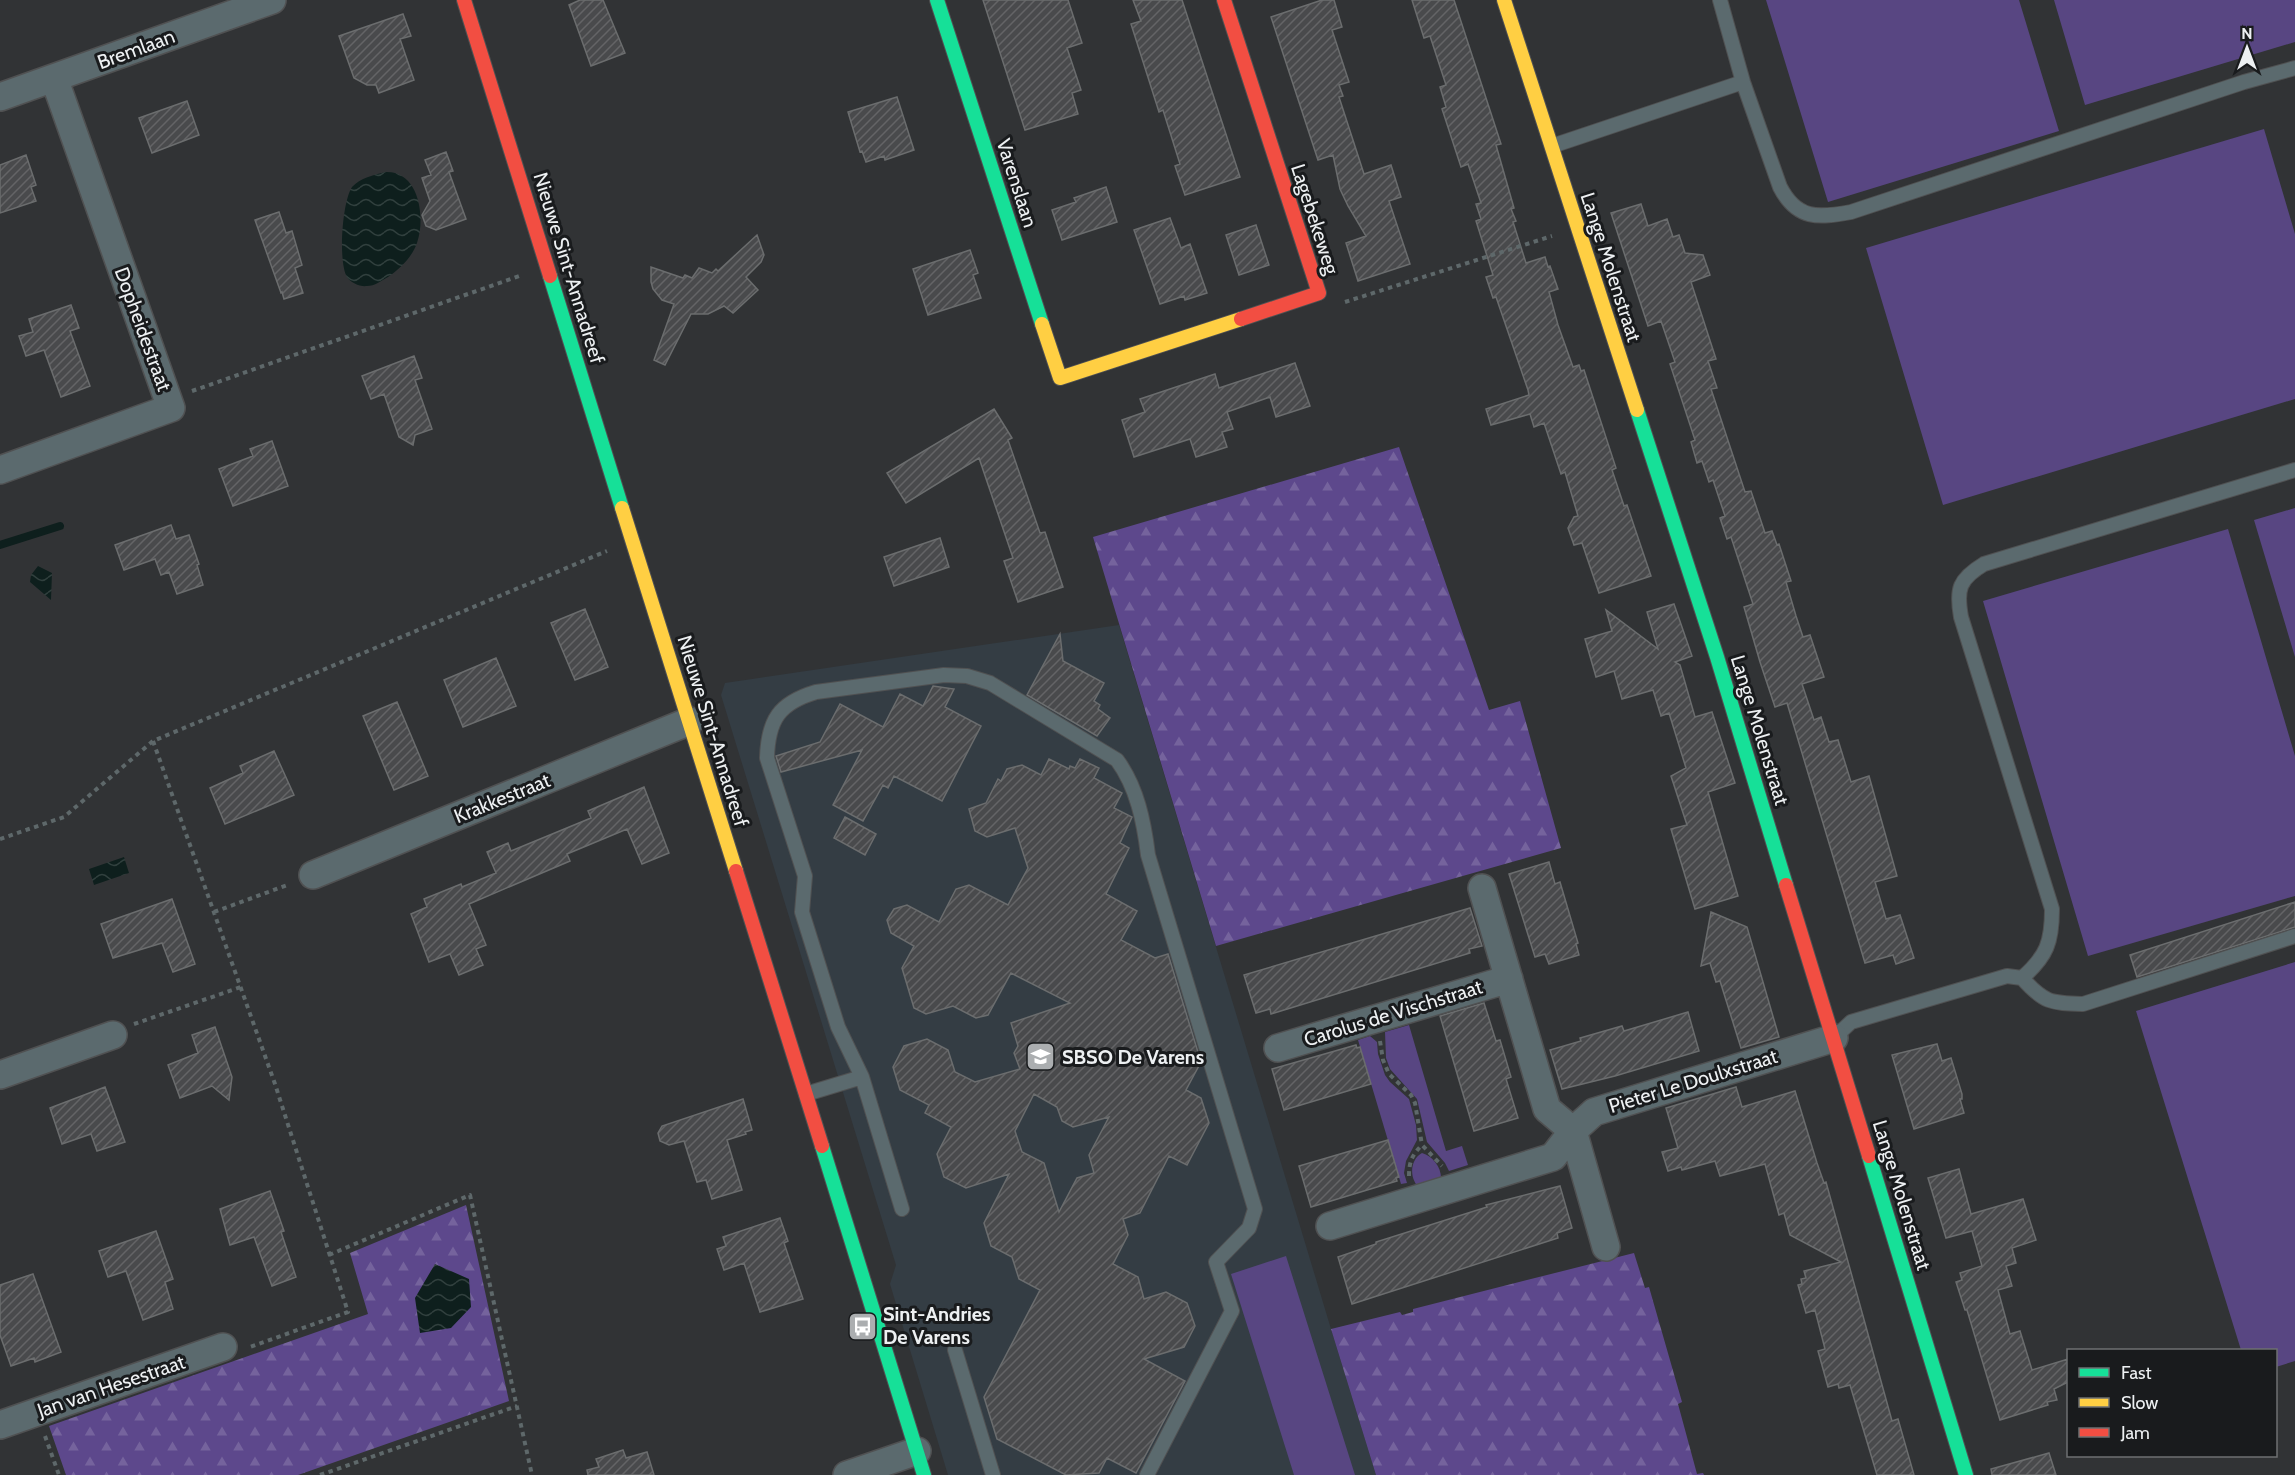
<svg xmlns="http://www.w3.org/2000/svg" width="2295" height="1475" viewBox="0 0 2295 1475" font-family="Cabin,sans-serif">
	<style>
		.built { fill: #343d44 }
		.grass { fill: #584682 }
		.forest { fill: url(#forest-firs) }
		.water { fill: url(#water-waves) }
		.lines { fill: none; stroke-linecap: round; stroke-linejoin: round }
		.stream { stroke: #0e1f1d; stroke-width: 8 }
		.building { fill: url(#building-hatch); stroke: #6b6d6e; stroke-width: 1.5; fill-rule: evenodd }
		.lane-casing { stroke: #505152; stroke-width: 16 }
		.street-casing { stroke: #505152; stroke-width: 30 }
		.fast-casing { stroke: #505152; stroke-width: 16 }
		.slow-casing { stroke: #505152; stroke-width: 16 }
		.jam-casing { stroke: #505152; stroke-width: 16 }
		.path { stroke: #5e686a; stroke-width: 4; stroke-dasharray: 4.5 4.5; stroke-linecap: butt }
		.lane { stroke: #5b6a6e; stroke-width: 14 }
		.street { stroke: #5b6a6e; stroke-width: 27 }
		.fast { stroke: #16e098; stroke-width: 14 }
		.slow { stroke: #ffcf43; stroke-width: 14 }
		.jam { stroke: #f24e42; stroke-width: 14 }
		.labels { text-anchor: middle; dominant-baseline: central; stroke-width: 6; stroke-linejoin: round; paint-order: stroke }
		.street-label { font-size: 20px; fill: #edf0f2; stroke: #191b1d }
		.poi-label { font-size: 20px; font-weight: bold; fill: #edf0f2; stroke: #191b1d; text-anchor: start }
	</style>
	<defs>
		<pattern id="forest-firs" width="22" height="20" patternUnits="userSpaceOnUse" patternTransform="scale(1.5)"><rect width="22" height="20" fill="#5d488c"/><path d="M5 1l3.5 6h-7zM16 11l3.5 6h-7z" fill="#75639d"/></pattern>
		<pattern id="water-waves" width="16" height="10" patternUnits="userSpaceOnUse" patternTransform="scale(1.5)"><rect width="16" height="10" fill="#0e1f1d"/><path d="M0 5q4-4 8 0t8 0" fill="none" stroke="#31403e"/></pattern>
		<pattern id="building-hatch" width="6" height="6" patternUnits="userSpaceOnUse" patternTransform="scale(1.5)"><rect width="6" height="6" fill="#494a4c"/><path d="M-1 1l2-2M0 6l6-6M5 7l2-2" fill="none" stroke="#646466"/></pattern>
	</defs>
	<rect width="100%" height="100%" fill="#313335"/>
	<path class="built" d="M 1119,625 L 1331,1329 L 1376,1475 L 948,1475 L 890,1284 L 896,1265 L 721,695 L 725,683 Z"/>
	<path class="grass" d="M 1766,0 L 2019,0 L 2059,131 L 1828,202 Z
		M 2054,0 L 2295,0 L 2295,42 L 2085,105 Z
		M 2264,129 L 2295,234 L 2295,399 L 1943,505 L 1866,248 Z
		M 2295,508 L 2295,657 L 2254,520 Z
		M 2228,529 L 2295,756 L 2295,896 L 2088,956 L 1983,601 Z
		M 2295,962 L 2295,1361 L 2276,1367 L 2276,1350 L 2241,1350 L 2136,1011 Z
		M 1409,1025 L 1446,1151 L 1462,1146 L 1468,1165 L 1449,1171 L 1445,1163 L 1427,1142 L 1417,1099 L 1390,1069 L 1386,1058 L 1385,1032 Z
		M 1370,1036 L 1377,1042 L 1378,1054 L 1385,1075 L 1390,1082 L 1409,1099 L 1416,1125 L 1417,1140 L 1406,1161 L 1404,1173 L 1407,1183 L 1401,1184 L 1358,1040 Z
		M 1422,1153 C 1433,1156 1442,1168 1441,1180 L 1421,1189 C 1409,1181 1409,1160 1422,1153 Z
		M 1286,1256 L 1355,1475 L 1294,1475 L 1231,1274 Z"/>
	<path class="forest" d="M 1399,447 L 1489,710 L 1520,701 L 1561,848 L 1216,946 L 1093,537 Z
		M 466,1205 L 509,1401 L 298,1475 L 66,1475 L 49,1426 L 368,1314 L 350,1253 Z
		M 1634,1253 L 1645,1288 L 1649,1287 L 1682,1402 L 1678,1404 L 1697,1474 L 1703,1473 L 1704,1475 L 1376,1475 L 1331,1329 L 1400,1312 L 1402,1315 L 1413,1312 L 1413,1309 Z"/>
	<path class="water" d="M 385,172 C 419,170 426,217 417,243 C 412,257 400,269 388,277 C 381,281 375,286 367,286 C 360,287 351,283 347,277 C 338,262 342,202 352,187 C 360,178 374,175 385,172 Z
		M 38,566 L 52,573 L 51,600 L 30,582 L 31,575 Z
		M 124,857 L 129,873 L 94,885 L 89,869 Z
		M 435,1264 L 469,1279 L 471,1307 L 451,1328 L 420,1333 L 415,1298 Z"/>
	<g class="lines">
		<path class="stream" d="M 0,545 L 60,526"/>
	</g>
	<path class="building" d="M 580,0 L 603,0 L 625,53 L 591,66 L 569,5 Z
		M 983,0 L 1068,0 L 1082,43 L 1067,48 L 1081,90 L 1072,93 L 1078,114 L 1025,130 Z
		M 1133,0 L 1182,0 L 1240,177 L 1185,195 L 1175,166 L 1180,164 L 1163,110 L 1159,112 L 1131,24 L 1141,21 Z
		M 1322,0 L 1334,0 L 1342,27 L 1332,30 L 1349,82 L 1339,85 L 1343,96 L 1339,97 L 1364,174 L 1391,165 L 1401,197 L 1389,201 L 1410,264 L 1358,281 L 1346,243 L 1366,236 L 1348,206 L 1340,189 L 1333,155 L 1318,160 L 1271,17 Z
		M 1412,0 L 1454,0 L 1501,144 L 1496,145 L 1514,208 L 1511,209 L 1516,221 L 1513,222 L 1526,263 L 1545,257 L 1548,267 L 1550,266 L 1558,289 L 1549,292 L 1558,325 L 1573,367 L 1579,365 L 1581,371 L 1584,370 L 1616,468 L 1612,470 L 1624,506 L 1627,505 L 1651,576 L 1599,593 L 1582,543 L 1574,545 L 1568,528 L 1574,517 L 1578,516 L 1565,472 L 1561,474 L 1544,423 L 1534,427 L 1530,414 L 1491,425 L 1486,409 L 1529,395 L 1528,390 L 1496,297 L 1493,298 L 1486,277 L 1493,275 L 1476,221 L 1481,219 L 1476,204 L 1481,203 L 1468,164 L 1461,167 L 1442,109 L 1446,107 L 1440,87 L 1446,85 L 1430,36 L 1424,38 Z
		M 403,14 L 411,36 L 400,39 L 414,80 L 379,93 L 376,85 L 367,85 L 354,78 L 339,36 Z
		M 897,97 L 914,150 L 885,160 L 884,156 L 866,162 L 862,151 L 860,152 L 848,112 Z
		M 187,101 L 199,135 L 152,153 L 139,118 Z
		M 446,152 L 453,171 L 449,172 L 466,219 L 436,230 L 426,226 L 422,215 L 430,201 L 422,178 L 431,175 L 425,160 Z
		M 26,155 L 36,185 L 31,187 L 36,201 L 0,213 L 0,165 Z
		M 1106,187 L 1117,222 L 1062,240 L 1052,210 L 1076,202 L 1074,198 Z
		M 1641,204 L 1648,226 L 1667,219 L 1673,237 L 1679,235 L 1685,253 L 1703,255 L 1710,275 L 1691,282 L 1716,359 L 1708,361 L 1717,388 L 1711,389 L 1745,492 L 1751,491 L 1765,533 L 1772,531 L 1777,545 L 1779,544 L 1791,581 L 1786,582 L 1796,616 L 1803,637 L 1810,635 L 1824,677 L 1802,684 L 1814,720 L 1821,717 L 1829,742 L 1838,740 L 1851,782 L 1869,776 L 1897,876 L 1875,882 L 1886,919 L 1900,915 L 1914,958 L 1896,964 L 1893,955 L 1865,963 L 1787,703 L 1775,707 L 1760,662 L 1744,607 L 1753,604 L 1731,537 L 1727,539 L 1720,518 L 1725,516 L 1713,480 L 1709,482 L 1702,461 L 1697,463 L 1691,442 L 1695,440 L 1670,364 L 1675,362 L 1661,321 L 1648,326 L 1611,213 Z
		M 279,212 L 286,233 L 292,231 L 302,265 L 295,268 L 303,293 L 284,299 L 282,292 L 281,293 L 255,220 Z
		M 1170,218 L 1181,248 L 1190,244 L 1207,293 L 1185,300 L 1184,296 L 1160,304 L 1134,230 Z
		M 1256,225 L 1269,265 L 1239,275 L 1226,235 Z
		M 757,235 L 764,255 L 761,262 L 746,277 L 758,290 L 733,313 L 724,306 L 708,314 L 691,314 L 665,365 L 654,360 L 674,304 L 662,300 L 653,289 L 651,282 L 651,267 L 683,278 L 685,275 L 692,278 L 699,268 L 712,273 L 716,269 L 718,271 Z
		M 970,250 L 978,273 L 973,275 L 981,298 L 928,315 L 913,269 Z
		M 71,305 L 79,328 L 70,331 L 90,386 L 61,397 L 44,350 L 26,356 L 19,336 L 33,332 L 29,319 Z
		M 414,356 L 422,378 L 415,380 L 432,429 L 415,435 L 413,445 L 399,437 L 384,394 L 371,399 L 362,376 Z
		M 1295,363 L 1310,406 L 1276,417 L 1270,397 L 1227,412 L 1233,429 L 1222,432 L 1227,447 L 1196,457 L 1190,439 L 1134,457 L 1122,420 L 1145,412 L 1140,399 L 1215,374 L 1219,388 Z
		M 994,409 L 1012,438 L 1008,440 L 1040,533 L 1045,532 L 1063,587 L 1018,602 L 1004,561 L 1013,558 L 979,458 L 906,503 L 887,473 Z
		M 272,441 L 288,486 L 233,506 L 219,469 L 253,456 L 250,449 Z
		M 171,525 L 176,539 L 189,535 L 199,564 L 197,565 L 203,585 L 177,594 L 169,572 L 161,575 L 155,559 L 124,570 L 115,545 Z
		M 940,538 L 949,567 L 894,586 L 884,557 Z
		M 1674,604 L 1692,656 L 1675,662 L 1680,665 L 1695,717 L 1712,712 L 1735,783 L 1708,792 L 1738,896 L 1695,909 L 1671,829 L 1687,825 L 1671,776 L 1686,768 L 1669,713 L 1661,716 L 1653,690 L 1622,699 L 1614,671 L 1596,677 L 1585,639 L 1612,631 L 1606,610 L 1658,649 L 1647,612 Z
		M 585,609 L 608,667 L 575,680 L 551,623 Z
		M 1060,634 L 1063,661 L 1104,683 L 1094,701 L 1100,705 L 1098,709 L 1110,718 L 1097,736 L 1027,695 Z
		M 496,658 L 516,706 L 463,727 L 444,680 Z
		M 933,686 L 954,689 L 945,707 L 981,726 L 942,801 L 894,776 L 888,788 L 883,785 L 863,821 L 833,805 L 862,750 L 781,772 L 776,756 L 820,742 L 840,704 L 883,727 L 900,694 L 923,706 Z
		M 397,702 L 428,776 L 394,790 L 363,716 Z
		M 274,751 L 294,795 L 225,824 L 210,788 L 243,773 L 240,766 Z
		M 1049,759 L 1069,769 L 1070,766 L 1075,768 L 1080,759 L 1099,768 L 1094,778 L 1122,793 L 1114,808 L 1132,817 L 1120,843 L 1129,848 L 1106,894 L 1137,911 L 1121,940 L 1155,958 L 1168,954 L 1201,1062 L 1186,1090 L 1201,1098 L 1209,1123 L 1187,1165 L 1169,1156 L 1140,1213 L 1123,1219 L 1128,1235 L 1113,1264 L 1138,1277 L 1144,1299 L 1166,1292 L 1187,1303 L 1195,1326 L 1184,1347 L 1144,1359 L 1185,1381 L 1136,1473 L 1107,1458 L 1099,1473 L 1066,1475 L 997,1439 L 984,1397 L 1040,1290 L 1019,1279 L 1012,1257 L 991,1246 L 984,1223 L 1009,1174 L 966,1188 L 944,1177 L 937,1154 L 951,1127 L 925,1113 L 929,1105 L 900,1090 L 893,1067 L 904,1046 L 927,1039 L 948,1050 L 955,1072 L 975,1082 L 1020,1069 L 1014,1053 L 1018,1046 L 1011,1023 L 1070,1003 L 1011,973 L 988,1015 L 976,1018 L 953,1006 L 926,1014 L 914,1008 L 902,968 L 914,946 L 891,933 L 887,920 L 894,909 L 907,905 L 939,922 L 956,889 L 969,885 L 1008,905 L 1028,868 L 1015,828 L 987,837 L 975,831 L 969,809 L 986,803 L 998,779 L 1001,781 L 1007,769 L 1022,765 L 1041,775 ZM 1034,1094 L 1057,1107 L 1062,1121 L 1073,1127 L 1109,1117 L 1089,1155 L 1094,1173 L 1077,1178 L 1059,1212 L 1044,1163 L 1022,1152 L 1015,1131 Z
		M 644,787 L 669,853 L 642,864 L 627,829 L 567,854 L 570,861 L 469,904 L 486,945 L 476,949 L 483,965 L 459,975 L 450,954 L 429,962 L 411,914 L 427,907 L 424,899 L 461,884 L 462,887 L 496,873 L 487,852 L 508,843 L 511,851 L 591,818 L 588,811 Z
		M 845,817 L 876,834 L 865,855 L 834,838 Z
		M 1549,862 L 1555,884 L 1560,882 L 1578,943 L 1576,944 L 1579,955 L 1549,964 L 1545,954 L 1535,957 L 1509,874 Z
		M 172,899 L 195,964 L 173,972 L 162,943 L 113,958 L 101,924 Z
		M 2295,902 L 2295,927 L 2137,977 L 2130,955 Z
		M 1470,908 L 1482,946 L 1469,949 L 1470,953 L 1271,1014 L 1270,1009 L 1256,1013 L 1244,975 Z
		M 1711,912 L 1747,927 L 1779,1037 L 1741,1048 L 1720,981 L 1716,982 L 1710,963 L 1701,966 Z
		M 1484,1003 L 1496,1041 L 1500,1040 L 1511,1077 L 1506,1079 L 1518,1118 L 1474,1131 L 1440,1016 Z
		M 1688,1012 L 1699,1051 L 1615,1076 L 1562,1089 L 1550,1050 L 1581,1041 L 1580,1038 L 1622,1026 L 1624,1031 Z
		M 215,1027 L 232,1077 L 229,1100 L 212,1086 L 180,1098 L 168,1065 L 198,1053 L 192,1035 Z
		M 1937,1044 L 1942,1061 L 1951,1058 L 1962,1094 L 1962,1099 L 1960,1099 L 1964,1113 L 1914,1129 L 1892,1055 Z
		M 1356,1045 L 1357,1048 L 1360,1047 L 1371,1084 L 1284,1110 L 1272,1069 Z
		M 105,1087 L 125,1142 L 97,1151 L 91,1134 L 62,1144 L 50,1108 Z
		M 1736,1087 L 1742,1107 L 1795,1091 L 1817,1163 L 1824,1183 L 1826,1182 L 1892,1421 L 1898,1419 L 1914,1475 L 1877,1475 L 1850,1385 L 1839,1388 L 1838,1384 L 1828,1387 L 1818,1351 L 1825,1349 L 1815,1310 L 1806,1313 L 1798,1285 L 1802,1284 L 1801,1279 L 1806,1278 L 1804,1271 L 1841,1262 L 1790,1235 L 1784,1213 L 1779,1215 L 1765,1164 L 1720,1176 L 1715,1161 L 1682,1170 L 1681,1167 L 1668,1171 L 1662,1152 L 1678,1148 L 1666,1108 Z
		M 743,1099 L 752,1130 L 745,1132 L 746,1134 L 727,1140 L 742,1190 L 712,1199 L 706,1180 L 697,1182 L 684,1141 L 669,1145 L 660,1141 L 658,1133 L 662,1126 Z
		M 1388,1140 L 1399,1177 L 1396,1178 L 1397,1181 L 1311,1207 L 1299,1166 Z
		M 1959,1169 L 1971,1214 L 2023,1199 L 2036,1240 L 2012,1248 L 2016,1263 L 2006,1266 L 2012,1286 L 1998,1290 L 2010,1334 L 2020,1331 L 2032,1370 L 2068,1359 L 2068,1382 L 2054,1389 L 2057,1400 L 2047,1402 L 2048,1405 L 2000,1420 L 1967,1310 L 1965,1310 L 1956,1282 L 1962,1280 L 1960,1273 L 1982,1266 L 1972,1231 L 1946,1238 L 1928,1178 Z
		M 1560,1186 L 1572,1228 L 1557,1233 L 1558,1238 L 1352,1304 L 1338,1257 L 1376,1244 L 1376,1242 L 1487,1207 L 1486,1205 Z
		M 270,1191 L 284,1231 L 281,1232 L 296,1277 L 272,1286 L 254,1237 L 230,1245 L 220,1209 Z
		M 780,1218 L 788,1241 L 784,1243 L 803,1299 L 760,1312 L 744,1263 L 724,1270 L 717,1249 L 726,1246 L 723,1237 Z
		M 156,1231 L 173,1279 L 165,1282 L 173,1309 L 143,1320 L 126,1271 L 108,1277 L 99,1251 Z
		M 33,1274 L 61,1352 L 35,1362 L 34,1358 L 11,1366 L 0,1335 L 0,1285 Z
		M 623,1450 L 626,1458 L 647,1452 L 654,1475 L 588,1475 L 587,1470 L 599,1467 L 596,1459 Z
		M 2049,1453 L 2056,1475 L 1992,1475 L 1991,1469 Z"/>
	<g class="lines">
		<defs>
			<path id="lane" d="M 1720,0 L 1743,82 L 1780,187 C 1797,220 1818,218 1851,212 L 2244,82 L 2295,68
				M 1552,146 L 1743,82
				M 2022,978 C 2047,956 2052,942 2052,909 L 1961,617 C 1956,589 1959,579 1984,564 L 2295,470
				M 1834,1038 L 1851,1022 L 2007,976 L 2022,978 C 2044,1003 2051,1003 2083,1004 L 2295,936
				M 806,1094 L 862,1077
				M 902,1209 L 862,1077 L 838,1027 L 802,912 L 805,876 L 767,758 C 768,720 779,703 816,692 L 944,675 L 967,676 L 990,683 L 1117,760 C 1137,787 1144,822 1148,855 L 1255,1209 L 1249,1228 L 1216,1262 L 1232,1311 L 1147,1475
				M 955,1350 L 993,1475"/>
			<path id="street" d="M 0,97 L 272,0
				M 0,470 L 171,408 L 54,78
				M 313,875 L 690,721
				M 1482,888 L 1547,1109 L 1573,1131 L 1606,1247
				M 1278,1048 L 1509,979
				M 0,1075 L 113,1035
				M 1330,1226 L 1553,1157 L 1573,1131 L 1594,1112 L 1834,1038
				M 0,1425 L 223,1347
				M 847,1475 L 917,1451"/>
			<path id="fast" d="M 937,0 L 1042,324
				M 550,276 L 622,508
				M 1637,410 L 1717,657 L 1786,885
				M 822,1146 L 924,1475
				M 1869,1156 L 1966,1475"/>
			<path id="slow" d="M 1504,0 L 1637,410
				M 1042,324 L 1060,378 L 1241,319
				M 622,508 L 736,871"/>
			<path id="jam" d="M 464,0 L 550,276
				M 1224,0 L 1319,293 L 1241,319
				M 736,871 L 822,1146
				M 1786,885 L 1869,1156"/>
		</defs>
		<use href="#lane" class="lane-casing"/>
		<use href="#street" class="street-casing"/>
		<use href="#fast" class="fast-casing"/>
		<use href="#slow" class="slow-casing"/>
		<use href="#jam" class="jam-casing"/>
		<path class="path" d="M 1345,302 L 1552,236
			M 192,391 L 522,275
			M 153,741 L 275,1084 L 348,1312 L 247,1348
			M 0,839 L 64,817 L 153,741 L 607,551
			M 214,912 L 290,884
			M 134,1024 L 241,987
			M 1380,1041 L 1383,1060 L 1389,1074 L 1411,1095 L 1415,1103 L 1422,1145
			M 1409,1176 C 1409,1162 1412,1155 1422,1145 L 1442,1166
			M 329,1255 L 470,1195 L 532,1475
			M 45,1436 L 59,1475
			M 320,1475 L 517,1406"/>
		<use href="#lane" class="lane"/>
		<use href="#street" class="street"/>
		<use href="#fast" class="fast"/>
		<use href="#slow" class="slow"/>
		<use href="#jam" class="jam"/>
	</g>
	<defs>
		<symbol id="school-square" viewBox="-11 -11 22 22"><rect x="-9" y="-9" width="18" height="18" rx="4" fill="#abaeb0" stroke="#191b1d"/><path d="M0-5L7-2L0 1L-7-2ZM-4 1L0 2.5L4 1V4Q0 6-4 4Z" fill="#fff"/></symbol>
		<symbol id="bus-square" viewBox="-11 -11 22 22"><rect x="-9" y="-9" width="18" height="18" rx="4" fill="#abaeb0" stroke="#191b1d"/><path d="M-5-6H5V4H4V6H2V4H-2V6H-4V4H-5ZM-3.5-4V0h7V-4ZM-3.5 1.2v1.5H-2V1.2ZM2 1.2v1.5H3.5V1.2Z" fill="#fff"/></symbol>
	</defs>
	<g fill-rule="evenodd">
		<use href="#school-square" x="1024" y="1040" width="33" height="33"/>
		<use href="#bus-square" x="846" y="1310" width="33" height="33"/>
	</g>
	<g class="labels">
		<g class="street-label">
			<text transform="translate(136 49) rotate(-20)">Bremlaan</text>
			<text transform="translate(1017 183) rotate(72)">Varenslaan</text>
			<text transform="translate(1315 219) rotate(72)">Lagebekeweg</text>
			<text transform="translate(1611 267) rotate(72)">Lange Molenstraat</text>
			<text transform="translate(569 268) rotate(73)">Nieuwe Sint-Annadreef</text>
			<text transform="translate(143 329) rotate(70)">Dopheidestraat</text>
			<text transform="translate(1760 730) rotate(73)">Lange Molenstraat</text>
			<text transform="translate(713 731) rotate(73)">Nieuwe Sint-Annadreef</text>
			<text transform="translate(502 798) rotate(-22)">Krakkestraat</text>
			<text transform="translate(1393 1013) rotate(-17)">Carolus de Vischstraat</text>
			<text transform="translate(1693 1081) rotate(-17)">Pieter Le Doulxstraat</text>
			<text transform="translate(1902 1195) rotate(73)">Lange Molenstraat</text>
			<text transform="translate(111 1386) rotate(-19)">Jan van Hesestraat</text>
		</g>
		<g class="poi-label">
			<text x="1062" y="1057">SBSO De Varens</text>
			<text x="883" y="1314">Sint-Andries<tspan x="883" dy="23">De Varens</tspan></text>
		</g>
	</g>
	<rect x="2067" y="1349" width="210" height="108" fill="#191b1d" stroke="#6e7072" stroke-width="1.5"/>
	<rect x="2079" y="1368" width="30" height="9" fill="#16e098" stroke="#6e7072" stroke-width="1.5"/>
	<text x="2121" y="1379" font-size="18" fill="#edf0f2">Fast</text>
	<rect x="2079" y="1398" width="30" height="9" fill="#ffcf43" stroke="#6e7072" stroke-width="1.5"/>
	<text x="2121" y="1409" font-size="18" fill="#edf0f2">Slow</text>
	<rect x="2079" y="1428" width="30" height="9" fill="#f24e42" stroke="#6e7072" stroke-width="1.5"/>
	<text x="2121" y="1439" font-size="18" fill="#edf0f2">Jam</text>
	<g transform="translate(2247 48)" stroke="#191b1d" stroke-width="4.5" paint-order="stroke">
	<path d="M0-4.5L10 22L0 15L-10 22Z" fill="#edf0f2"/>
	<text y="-9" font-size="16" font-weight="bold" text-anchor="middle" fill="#edf0f2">N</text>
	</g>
</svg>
